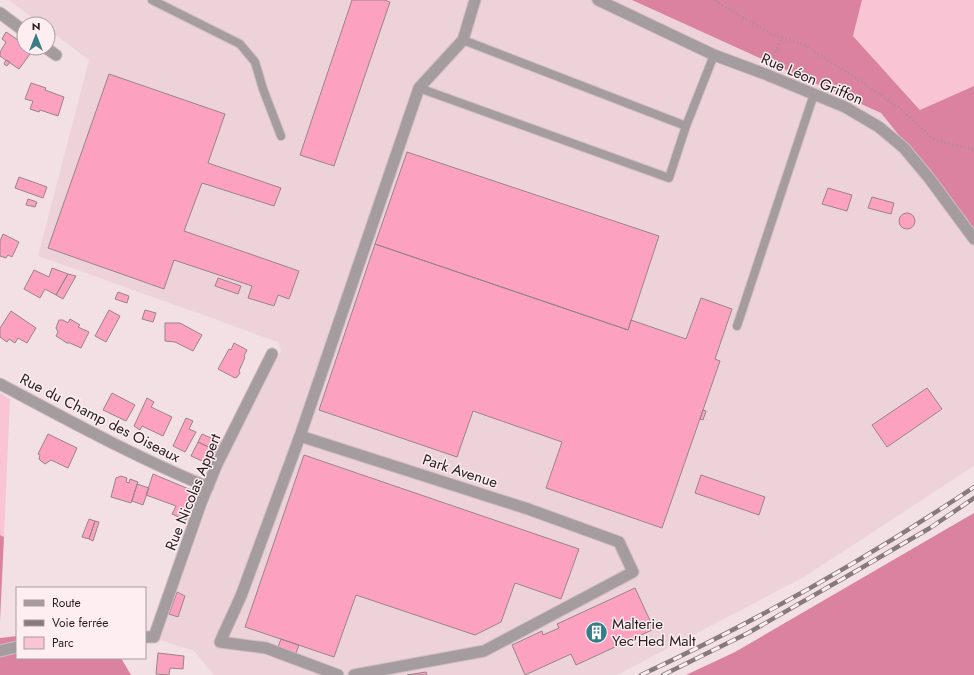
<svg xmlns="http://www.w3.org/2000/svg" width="974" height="675" viewBox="0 0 974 675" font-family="Jost,sans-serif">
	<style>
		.built { fill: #edd2da }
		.green { fill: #f9c4d4 }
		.forest { fill: #da82a0 }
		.building { fill: #fca1c0; stroke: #97858a }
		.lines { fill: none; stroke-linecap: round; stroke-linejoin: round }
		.service-casing { stroke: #cebdc2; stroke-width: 10 }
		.minor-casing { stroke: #cebdc2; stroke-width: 13 }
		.path { stroke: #a09296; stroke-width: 2.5; stroke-dasharray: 1 3; stroke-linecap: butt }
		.service { stroke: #a49c9e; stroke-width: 8 }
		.minor { stroke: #a49c9e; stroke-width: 11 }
		.rail-casing { stroke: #877a7e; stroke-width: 4.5 }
		.rail { stroke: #feeef2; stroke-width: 3; stroke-dasharray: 9; stroke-linecap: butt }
		.labels { text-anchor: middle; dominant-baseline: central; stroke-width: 3; stroke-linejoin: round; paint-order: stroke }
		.street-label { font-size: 15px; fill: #261f21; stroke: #feeef2 }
		.poi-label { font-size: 15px; fill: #261f21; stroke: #feeef2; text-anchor: start }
	</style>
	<rect width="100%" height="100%" fill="#f3e0e5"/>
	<path class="built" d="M 9,0 L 632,0 L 881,113 L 974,229 L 974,466 L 804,577 L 617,675 L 214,675 L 194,651 L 160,640 L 218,476 L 281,351 L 278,342 L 38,256 L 89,60 L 48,29 L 48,24 L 41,24 Z"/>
	<path class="green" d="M 862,0 L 974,0 L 974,86 L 921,110 L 853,36 Z
		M 0,393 L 10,399 L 4,537 L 0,535 Z"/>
	<path class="forest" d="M 632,0 L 862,0 L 853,36 L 920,110 L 974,86 L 974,229 L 881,113 Z
		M 974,513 L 974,675 L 686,675 L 735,652 Z
		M 0,535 L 4,537 L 0,621 Z
		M 17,636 L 17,658 L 121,658 L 131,675 L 0,675 L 0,638 Z"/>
	<path class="building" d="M 352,0 L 384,0 L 390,2 L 334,166 L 300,155 Z
		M 6,32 L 24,44 L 24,48 L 30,48 L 33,50 L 19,69 L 0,56 L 0,52 L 6,42 L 2,39 Z
		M 6,60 L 10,62 L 7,66 L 4,64 Z
		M 109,74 L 225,114 L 208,163 L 281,188 L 274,206 L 202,183 L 184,231 L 299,271 L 289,299 L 278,295 L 274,306 L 248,298 L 252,286 L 174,260 L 164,289 L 48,248 Z
		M 31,83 L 46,88 L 45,90 L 64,97 L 58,116 L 40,110 L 39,112 L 30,109 L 33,101 L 25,99 Z
		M 407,152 L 659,236 L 628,330 L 375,244 Z
		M 19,177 L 47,187 L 43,198 L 15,188 Z
		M 828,188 L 852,195 L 847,211 L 822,204 Z
		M 872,197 L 894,203 L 891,214 L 868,208 Z
		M 28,199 L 37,202 L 35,207 L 26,205 Z
		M899 221a8 8 0 1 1 16 0a8 8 0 1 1-16 0Z
		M 3,234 L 19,242 L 12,257 L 8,255 L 6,258 L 0,256 L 0,241 Z
		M 375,244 L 628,330 L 631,320 L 686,339 L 701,298 L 732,309 L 715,359 L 720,361 L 662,528 L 546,488 L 562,442 L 473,411 L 457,457 L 319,410 Z
		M 52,268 L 68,274 L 56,295 L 45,289 L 40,298 L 24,289 L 34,270 L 49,277 Z
		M 68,274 L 76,276 L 63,299 L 56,295 Z
		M 218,278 L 241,286 L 238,294 L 215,286 Z
		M 118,292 L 129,296 L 127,303 L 115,299 Z
		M 109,310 L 120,316 L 106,342 L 95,336 Z
		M 145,310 L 156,313 L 153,322 L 142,319 Z
		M 11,311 L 36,328 L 27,343 L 18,338 L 15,343 L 9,339 L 7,342 L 0,337 L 0,328 Z
		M 70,319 L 80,325 L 78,327 L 89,332 L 81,348 L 70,343 L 67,343 L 56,336 L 58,332 L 56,328 L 59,320 L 63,320 L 68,323 Z
		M 165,323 L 180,323 L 202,335 L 193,351 L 175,342 L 165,341 Z
		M 234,343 L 247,350 L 244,356 L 245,357 L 239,371 L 240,373 L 237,377 L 235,378 L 218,369 L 229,349 L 231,350 Z
		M 927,388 L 942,409 L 887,447 L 872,425 Z
		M 112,393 L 135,405 L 126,421 L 103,410 Z
		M 147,398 L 154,402 L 151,407 L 172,417 L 163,436 L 142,426 L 140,430 L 134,426 Z
		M 703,410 L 706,411 L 703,420 L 700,419 Z
		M 186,418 L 193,421 L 189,429 L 196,432 L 185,452 L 173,446 Z
		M 48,434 L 77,448 L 68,468 L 51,460 L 45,464 L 41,461 L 39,459 L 40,455 L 38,454 Z
		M 202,434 L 222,443 L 217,451 L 198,442 Z
		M 198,442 L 217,451 L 211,465 L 191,456 Z
		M 304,455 L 579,549 L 561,599 L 515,583 L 501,622 L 475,635 L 356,595 L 334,657 L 245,627 Z
		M 153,474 L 196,492 L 186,520 L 172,514 L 176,506 L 146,495 Z
		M 701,475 L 765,497 L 759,515 L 695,493 Z
		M 121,476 L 127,478 L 126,482 L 129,483 L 130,479 L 138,482 L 131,503 L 111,497 L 116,478 Z
		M 137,484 L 149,488 L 143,505 L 132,501 Z
		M 89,519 L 95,521 L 89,539 L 82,537 Z
		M 95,521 L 99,522 L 93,541 L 89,539 Z
		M 635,588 L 654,629 L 576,665 L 571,654 L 525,675 L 512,645 L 542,631 L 543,635 L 559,628 L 557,624 Z
		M 177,592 L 185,596 L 178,617 L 169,614 Z
		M 281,639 L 299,645 L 296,653 L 278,647 Z
		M 158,653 L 184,656 L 183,669 L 170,668 L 169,675 L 156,674 Z
		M 426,672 L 427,675 L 407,675 Z"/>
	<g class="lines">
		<defs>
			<path id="service" d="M 152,0 L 240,44 L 255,62 L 263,89 L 281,136
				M 419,88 L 669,178 L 686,126 L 463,40
				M 686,126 L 714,55
				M 737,326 L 814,94"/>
			<path id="minor" d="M 598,0 L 714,55 L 765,74 L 845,107 L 879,127 L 904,148 L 929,178 L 974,239
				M 0,13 L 24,31
				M 46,48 L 56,55
				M 0,384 C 68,420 137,458 208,487
				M 300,436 L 528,509 L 619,542 L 633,572 L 484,651 L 354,675
				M 145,637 L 154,637 L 201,503 L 217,464 L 272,354
				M 0,651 L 17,647
				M 338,675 L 266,648 L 220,642 L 241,596 L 300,436 L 419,88 L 463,40 L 475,0"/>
		</defs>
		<use href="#service" class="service-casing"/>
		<use href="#minor" class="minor-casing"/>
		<path class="path" d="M 716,0 L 720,4 L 773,35 L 803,44 L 865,84 L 903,111 L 933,139 L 974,150
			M 770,63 L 782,37"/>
		<use href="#service" class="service"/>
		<use href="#minor" class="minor"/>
		<defs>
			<path id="rail" d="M 641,675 C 757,621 868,558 974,487
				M 663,675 L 748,633 L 844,578 L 930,528 L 974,498"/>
		</defs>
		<use href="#rail" class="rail-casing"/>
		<use href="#rail" class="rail"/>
	</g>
	<defs>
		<symbol id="building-disc" viewBox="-11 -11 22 22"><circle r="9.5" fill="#367d88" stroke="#feeef2"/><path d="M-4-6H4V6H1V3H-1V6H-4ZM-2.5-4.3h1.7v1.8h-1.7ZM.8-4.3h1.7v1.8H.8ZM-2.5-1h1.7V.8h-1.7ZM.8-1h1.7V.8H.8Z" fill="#fff"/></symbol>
	</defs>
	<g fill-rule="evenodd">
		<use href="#building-disc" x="584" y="620" width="25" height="25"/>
	</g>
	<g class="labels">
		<g class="street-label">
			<text transform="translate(812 79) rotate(23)">Rue Léon Griffon</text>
			<text transform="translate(100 418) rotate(27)">Rue du Champ des Oiseaux</text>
			<text transform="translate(460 471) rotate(18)">Park Avenue</text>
			<text transform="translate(193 492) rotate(-68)">Rue Nicolas Appert</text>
		</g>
		<g class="poi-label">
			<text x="612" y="624">Malterie<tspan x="612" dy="17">Yec'Hed Malt</tspan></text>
		</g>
	</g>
	<rect x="16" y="587" width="130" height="72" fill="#feeef2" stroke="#a89b9e"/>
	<rect x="24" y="600" width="20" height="6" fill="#a49c9e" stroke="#a89b9e"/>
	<text x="52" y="607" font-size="12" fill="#261f21">Route</text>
	<rect x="24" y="620" width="20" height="6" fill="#877a7e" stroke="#a89b9e"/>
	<text x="52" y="627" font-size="12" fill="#261f21">Voie ferrée</text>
	<rect x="24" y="637" width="20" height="12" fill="#f9c4d4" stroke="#a89b9e"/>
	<text x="52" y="647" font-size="12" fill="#261f21">Parc</text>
	<g transform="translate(36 36)"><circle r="19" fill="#feeef2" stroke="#a89b9e"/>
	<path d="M0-3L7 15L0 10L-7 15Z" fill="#367d88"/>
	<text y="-6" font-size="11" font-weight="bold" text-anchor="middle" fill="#261f21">N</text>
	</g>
</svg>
